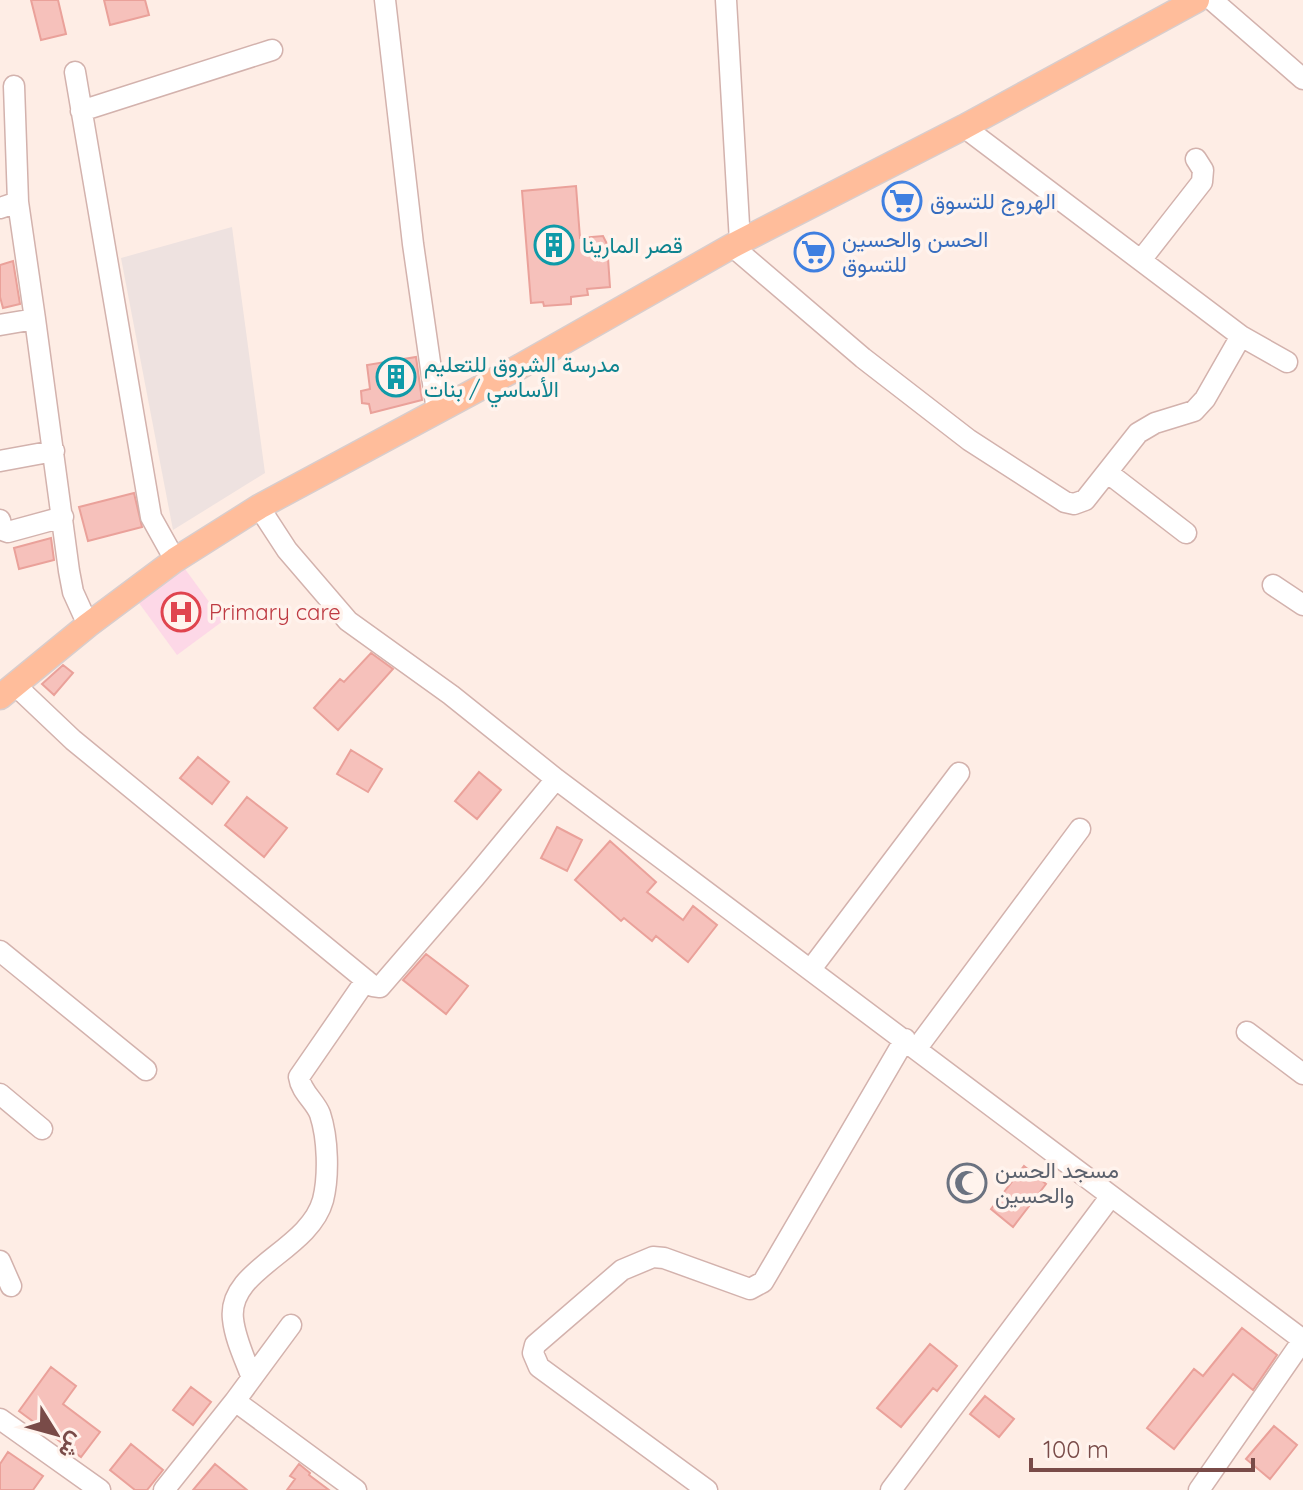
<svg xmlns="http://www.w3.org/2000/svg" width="1303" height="1490" viewBox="0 0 1303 1490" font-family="Quicksand,Vazirmatn,sans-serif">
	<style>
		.industrial { fill: #eee2e0 }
		.medical { fill: #fdd8e7 }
		.building { fill: #f6c1bb; stroke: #eaa19a; stroke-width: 2 }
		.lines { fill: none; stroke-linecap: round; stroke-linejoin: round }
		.minor-casing { stroke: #d3b2ad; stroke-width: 23 }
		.major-casing { stroke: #d9cdcc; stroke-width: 27 }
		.minor { stroke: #fff; stroke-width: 20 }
		.major { stroke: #ffbd9b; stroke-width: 24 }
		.labels { text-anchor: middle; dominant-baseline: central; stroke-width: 7; stroke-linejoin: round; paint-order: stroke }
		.shop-label { font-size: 22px; fill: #366cbe; stroke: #fff3ed; text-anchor: start }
		.culture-label { font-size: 22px; fill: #0d838f; stroke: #fff3ed; text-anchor: start }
		.health-label { font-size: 22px; fill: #be3a42; stroke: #fff3ed; text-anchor: start }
		.worship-label { font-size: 22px; fill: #5b616d; stroke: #fff3ed; text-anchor: start }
	</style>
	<rect width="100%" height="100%" fill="#feede5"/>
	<path class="industrial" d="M 232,227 L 265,473 L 173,530 L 121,258 Z"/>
	<path class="medical" d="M 185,569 L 223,621 L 177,655 L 139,603 Z"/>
	<path class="building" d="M 31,0 L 58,0 L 66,34 L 41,40 Z
		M 104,0 L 145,0 L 149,15 L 110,25 Z
		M 576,186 L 580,238 L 603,236 L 607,244 L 610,287 L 587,289 L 588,295 L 571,297 L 571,304 L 544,306 L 543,302 L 531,303 L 522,191 Z
		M 13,261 L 20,304 L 3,308 L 0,297 L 0,265 Z
		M 416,357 L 422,400 L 371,413 L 369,404 L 362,403 L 361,391 L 370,389 L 367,365 Z
		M 134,493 L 142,527 L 88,541 L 79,507 Z
		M 51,538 L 54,560 L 19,569 L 14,548 Z
		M 371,653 L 393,669 L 338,730 L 314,708 L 340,679 L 344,682 Z
		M 63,665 L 73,673 L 54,695 L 42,684 Z
		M 351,750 L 382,769 L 368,792 L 337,774 Z
		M 198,757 L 229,782 L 212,804 L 180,778 Z
		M 479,772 L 501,790 L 477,819 L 455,801 Z
		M 247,797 L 287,828 L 264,857 L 225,825 Z
		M 557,827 L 582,840 L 567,871 L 541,858 Z
		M 610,841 L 656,882 L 647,892 L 683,920 L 693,906 L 717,925 L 688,962 L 656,936 L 652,941 L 624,918 L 621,921 L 575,880 Z
		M 426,954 L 468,986 L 446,1014 L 403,980 Z
		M 1024,1166 L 1046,1184 L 1013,1227 L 991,1209 Z
		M 1242,1328 L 1277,1355 L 1253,1390 L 1233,1374 L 1174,1449 L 1147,1428 L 1194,1369 L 1203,1376 Z
		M 930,1344 L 957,1366 L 937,1391 L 933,1388 L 901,1427 L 877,1408 Z
		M 51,1367 L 76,1386 L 63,1404 L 100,1432 L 81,1457 L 19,1411 Z
		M 191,1387 L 211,1402 L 193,1425 L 173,1410 Z
		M 985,1396 L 1014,1419 L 999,1437 L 970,1414 Z
		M 1274,1426 L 1297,1445 L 1270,1479 L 1246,1459 Z
		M 131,1444 L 163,1470 L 147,1490 L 135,1490 L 110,1470 Z
		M 8,1452 L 43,1476 L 33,1490 L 0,1490 L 0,1464 Z
		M 215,1464 L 247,1490 L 193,1490 Z
		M 299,1464 L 310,1473 L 309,1475 L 329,1490 L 287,1490 L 295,1479 L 290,1476 Z"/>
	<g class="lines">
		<defs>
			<path id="minor" d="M 385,0 L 413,244 L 437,411
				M 726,0 L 740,242
				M 1212,0 L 1303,79
				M 75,72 L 151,517 L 175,560
				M 14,86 L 18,202
				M 81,111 L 272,50
				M 964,127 L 1241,336 L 1287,362
				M 0,208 L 18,202 L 35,319
				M 732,246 L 863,358 L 969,440 L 1065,502 L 1074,504 L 1085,500 L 1138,433 L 1155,423 L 1194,411 L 1205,399 L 1241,336
				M 1141,260 L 1202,182 L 1203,170 L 1196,159
				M 0,325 L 35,319 L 69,571 L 73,592 L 88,625
				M 0,461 L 54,451
				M 1108,473 L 1186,533
				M 259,507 L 287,550 L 348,621 L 451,695 L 556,779 L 1303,1340
				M 0,520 L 2,530 L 8,532 L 63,517
				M 1273,585 L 1303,605
				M 15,685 L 73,740 L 373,986 L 380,987 L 475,877 L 556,779
				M 0,951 L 146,1070
				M 811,969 L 959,773
				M 1247,1032 L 1303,1074
				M 917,1048 L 1080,829
				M 0,1094 L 42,1129
				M 0,1261 L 11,1286
				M 252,1378 C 245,1359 235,1339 233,1319 C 227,1269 309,1251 323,1200 C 329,1176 328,1138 320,1114 C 315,1101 301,1092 299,1077 L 366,980
				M 235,1401 L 356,1490
				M 0,1419 L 100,1490
				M 164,1490 L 235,1401 L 291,1325
				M 707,1490 L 539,1367 L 533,1353 L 535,1345 L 622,1270 L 653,1257 L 664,1258 L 750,1289 L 763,1282 L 905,1039
				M 891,1490 L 1111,1196
				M 1199,1490 L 1303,1340"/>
			<path id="major" d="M 0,697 L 88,625 L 175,560 L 259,507 L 521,366 L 732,246 L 964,127 L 1197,0"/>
		</defs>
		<use href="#minor" class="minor-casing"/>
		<use href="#major" class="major-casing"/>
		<use href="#minor" class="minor"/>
		<use href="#major" class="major"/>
	</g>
	<defs>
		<symbol id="supermarket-ring" viewBox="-11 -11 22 22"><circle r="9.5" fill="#fff3ed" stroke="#3f7fe0" stroke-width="1.5"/><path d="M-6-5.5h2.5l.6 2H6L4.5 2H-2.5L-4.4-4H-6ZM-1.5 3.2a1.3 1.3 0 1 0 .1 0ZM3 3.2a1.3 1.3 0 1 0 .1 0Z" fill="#3f7fe0"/></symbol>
		<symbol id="building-ring" viewBox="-11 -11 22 22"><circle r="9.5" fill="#fff3ed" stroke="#0f9aa8" stroke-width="1.5"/><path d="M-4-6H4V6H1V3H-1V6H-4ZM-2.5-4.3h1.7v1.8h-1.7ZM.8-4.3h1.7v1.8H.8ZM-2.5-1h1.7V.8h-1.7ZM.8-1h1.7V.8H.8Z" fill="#0f9aa8"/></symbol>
		<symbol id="hospital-ring" viewBox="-11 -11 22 22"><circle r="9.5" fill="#fff3ed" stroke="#e0444e" stroke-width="1.5"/><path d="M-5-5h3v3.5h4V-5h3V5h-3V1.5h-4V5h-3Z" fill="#e0444e"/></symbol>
		<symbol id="mosque-ring" viewBox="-11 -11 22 22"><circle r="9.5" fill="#fff3ed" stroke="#6b7280" stroke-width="1.5"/><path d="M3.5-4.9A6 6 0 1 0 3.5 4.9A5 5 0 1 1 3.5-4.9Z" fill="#6b7280"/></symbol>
	</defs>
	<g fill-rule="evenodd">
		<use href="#supermarket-ring" x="880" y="179" width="44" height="44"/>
		<use href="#building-ring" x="532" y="223" width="44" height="44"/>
		<use href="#supermarket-ring" x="792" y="230" width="44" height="44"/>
		<use href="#building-ring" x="374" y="355" width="44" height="44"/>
		<use href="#hospital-ring" x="159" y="590" width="44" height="44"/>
		<use href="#mosque-ring" x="945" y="1161" width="44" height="44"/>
	</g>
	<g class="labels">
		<g class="shop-label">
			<text x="930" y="201">الهروج للتسوق</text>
			<text x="842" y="239">الحسن والحسين<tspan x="842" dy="25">للتسوق</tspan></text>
		</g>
		<g class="culture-label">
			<text x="582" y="245">قصر المارينا</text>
			<text x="424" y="364">مدرسة الشروق للتعليم<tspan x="424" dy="25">الأساسي / بنات</tspan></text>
		</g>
		<g class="health-label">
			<text x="209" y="612">Primary care</text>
		</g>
		<g class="worship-label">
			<text x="995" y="1170">مسجد الحسن<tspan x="995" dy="25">والحسين</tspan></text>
		</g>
	</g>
	<g transform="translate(56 1434) rotate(127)" stroke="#fff3ed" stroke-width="6" paint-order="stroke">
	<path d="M0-6L14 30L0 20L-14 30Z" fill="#794b48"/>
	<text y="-12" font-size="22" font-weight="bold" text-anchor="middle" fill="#794b48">ش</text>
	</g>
	<path d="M1031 1458v12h222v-12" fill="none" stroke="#794b48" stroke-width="4"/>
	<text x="1043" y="1458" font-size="24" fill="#794b48" stroke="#fff3ed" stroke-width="6" paint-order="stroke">100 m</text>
</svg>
